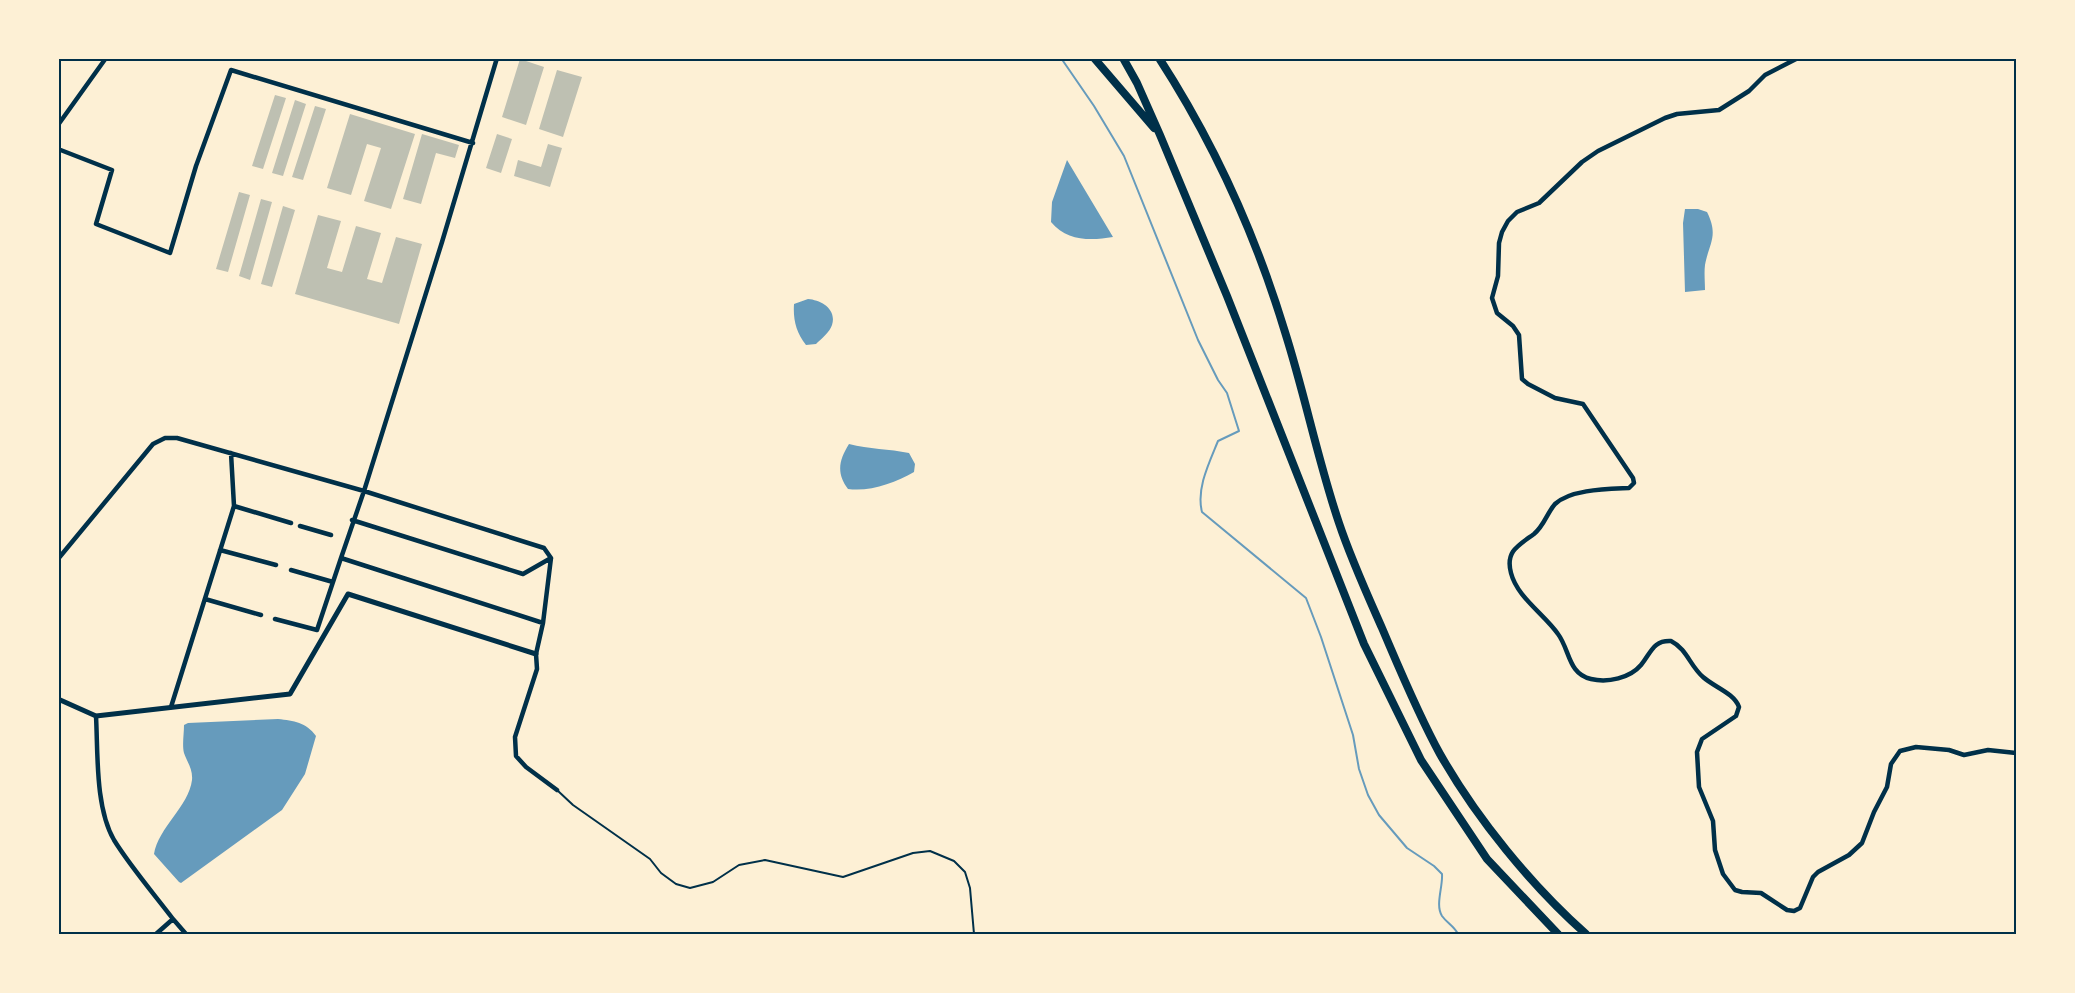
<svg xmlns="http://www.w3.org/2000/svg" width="2075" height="993" viewBox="0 0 2075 993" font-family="'Public Sans',sans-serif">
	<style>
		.water { fill: #669bbc }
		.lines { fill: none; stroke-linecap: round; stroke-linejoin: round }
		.stream { stroke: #669bbc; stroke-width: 2 }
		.building { fill: #bec0b2 }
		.service { stroke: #003049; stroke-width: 2 }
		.minor { stroke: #003049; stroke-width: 4.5 }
		.tertiary { stroke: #003049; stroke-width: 5 }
		.motorway { stroke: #003049; stroke-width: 8 }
		.neatline { fill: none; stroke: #003049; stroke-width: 2 }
	</style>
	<rect width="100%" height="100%" fill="#fdf0d5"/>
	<path class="water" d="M 1067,160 L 1113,237 C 1090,241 1067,241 1051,222 L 1052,202 Z
		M 1685,209 L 1698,209 L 1707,212 C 1719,236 1709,243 1705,265 C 1704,273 1705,282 1705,290 L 1685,292 L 1683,223 Z
		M 808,299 C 821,300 837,309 832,325 C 830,332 821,339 816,344 L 806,345 C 796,332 793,320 794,304 Z
		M 849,444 C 869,449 889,449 909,453 L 915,464 L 914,472 C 895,483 870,492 848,489 C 836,473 839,460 849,444 Z
		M 278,719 C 294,721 306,722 316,736 L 305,774 L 282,810 L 181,883 L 179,882 L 154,854 C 158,828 189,806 192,780 C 193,769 187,762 184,753 C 182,745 184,734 184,725 L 188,723 Z"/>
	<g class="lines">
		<path class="stream" d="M 1061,58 L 1094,106 L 1124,156 L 1198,340 L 1218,380 L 1227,393 L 1239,431 L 1218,441 C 1209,463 1196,489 1202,512 L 1306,598 L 1321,637 L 1353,735 L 1359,769 L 1368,795 L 1379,815 L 1407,848 L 1434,866 L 1442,874 C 1443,887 1435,905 1442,916 C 1447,923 1454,926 1458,934"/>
	</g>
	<path class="building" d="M 520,59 L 544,67 L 526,125 L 502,117 Z
		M 557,70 L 582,77 L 563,137 L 539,129 Z
		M 275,95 L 286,98 L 263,169 L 252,166 Z
		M 295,100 L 306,104 L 283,176 L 272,173 Z
		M 315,106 L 326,109 L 303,180 L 292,177 Z
		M 350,114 L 415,134 L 391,209 L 364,201 L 381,148 L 367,144 L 351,195 L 327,188 Z
		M 422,134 L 459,145 L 455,158 L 436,153 L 421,204 L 403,199 Z
		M 497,134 L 512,139 L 501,173 L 486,168 Z
		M 548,144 L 562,148 L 550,187 L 514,176 L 518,160 L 541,167 Z
		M 239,192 L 250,195 L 228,272 L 216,269 Z
		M 261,199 L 272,202 L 250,280 L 239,276 Z
		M 283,206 L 295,210 L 272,287 L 261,284 Z
		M 318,215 L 341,221 L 327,268 L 342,272 L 356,226 L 381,233 L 367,279 L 382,283 L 396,237 L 422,244 L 399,324 L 295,294 Z"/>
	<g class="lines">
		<path class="service" d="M 557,790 L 573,805 L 650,859 L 661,873 L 676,884 L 690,888 L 713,882 L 739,865 L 765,860 L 843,877 L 913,853 L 930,851 L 954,861 L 965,872 L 970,888 L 974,934"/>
		<path class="minor" d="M 497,58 L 442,242 L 364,491 L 341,558 L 543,623
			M 1798,58 L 1765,75 L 1749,91 L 1719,110 L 1677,114 L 1665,118 L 1598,151 L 1582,162 L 1539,203 L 1517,212 L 1508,221 L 1502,232 L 1499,243 L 1498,276 L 1492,298 L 1497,313 L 1513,326 L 1519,335 L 1522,379 L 1528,384 L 1555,398 L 1583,404 L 1633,478 L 1634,483 L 1629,488 C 1609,489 1571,489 1555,504 C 1547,513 1544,526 1534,534 C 1519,545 1505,551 1511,573 C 1517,597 1544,614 1558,634 C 1570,650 1568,674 1591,679 C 1608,683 1630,678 1641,665 C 1651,653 1653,640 1671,641 C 1687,649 1690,666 1703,677 C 1714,687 1734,693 1739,707 L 1736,716 L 1702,739 L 1697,752 L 1699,787 L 1713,821 L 1715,850 L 1723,874 L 1735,890 L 1742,892 L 1761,893 L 1787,910 L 1794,911 L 1800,908 L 1813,877 L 1818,872 L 1849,855 L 1862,843 L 1874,812 L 1887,787 L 1891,764 L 1900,751 L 1916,747 L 1949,750 L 1964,755 L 1988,750 L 2016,753
			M 58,125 L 106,58
			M 58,149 L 112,170 L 96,224 L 170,253 L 196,166 L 231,70 L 473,143
			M 234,506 L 291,523
			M 352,520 L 523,574 L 551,558
			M 300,526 L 331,535
			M 220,550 L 276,565
			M 58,559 L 153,444 L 165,438 L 177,438 L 364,491 L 544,548 L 551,558 L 543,623 L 536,654 L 537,669 L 515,737 L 516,756 L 526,767 L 557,790
			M 291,570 L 333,582
			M 205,599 L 261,615
			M 275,619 L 317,630 L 341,558
			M 171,707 L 234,506 L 231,453
			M 96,716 C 98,752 95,807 114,840 C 130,866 154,894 173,919 L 156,934
			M 173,919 L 186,934"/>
		<path class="tertiary" d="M 58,699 L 96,716 L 290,694 L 348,594 L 536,654"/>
		<path class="motorway" d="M 1094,58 L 1154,128
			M 1123,58 L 1137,83 L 1160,135 L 1227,296 L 1364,644 L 1421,760 L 1487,859 L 1558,934
			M 1159,58 C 1214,143 1256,236 1285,332 C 1305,395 1318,461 1339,523 C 1351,559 1367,594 1382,628 C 1400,670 1418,714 1440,754 C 1477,819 1531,885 1586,934"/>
	</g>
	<rect width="2075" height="993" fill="none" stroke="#fdf0d5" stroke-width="120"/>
	<rect x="60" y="60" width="1955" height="873" class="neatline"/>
</svg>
